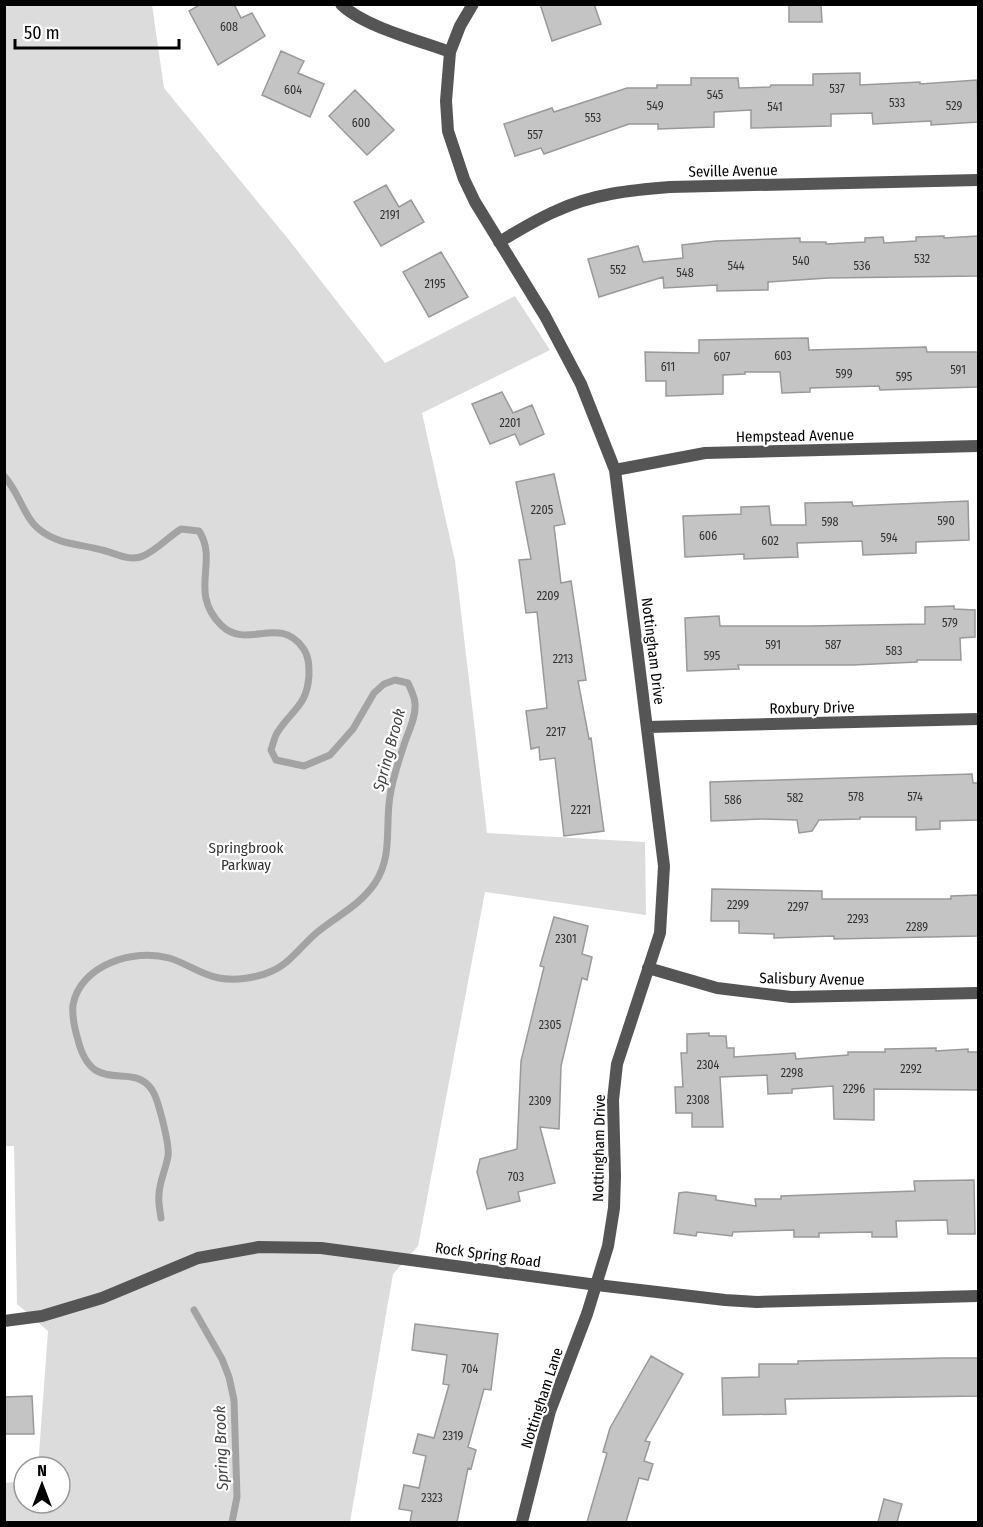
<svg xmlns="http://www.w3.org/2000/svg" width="983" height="1527" viewBox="0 0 983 1527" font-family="'Fira Sans Condensed',sans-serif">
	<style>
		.green { fill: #dcdcdc }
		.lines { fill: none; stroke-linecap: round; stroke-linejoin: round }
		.stream { stroke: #a3a3a3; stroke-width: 7 }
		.building { fill: #c4c4c4; stroke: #999; stroke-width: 1.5 }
		.street { stroke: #555; stroke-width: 12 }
		.labels { text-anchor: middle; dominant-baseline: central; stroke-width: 4.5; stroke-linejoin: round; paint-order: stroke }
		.number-label { font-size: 12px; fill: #313131 }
		.street-label { font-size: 15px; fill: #000; stroke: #fff }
		.park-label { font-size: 15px; fill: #333; stroke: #fff }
		.water-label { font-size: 16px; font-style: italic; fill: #444; stroke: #fff }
	</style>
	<rect width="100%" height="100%" fill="#fff"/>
	<path class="green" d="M 5,5 L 152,5 L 164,88 L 289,240 L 385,363 L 515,296 L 550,350 L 422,413 L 455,561 L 487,833 L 645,842 L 646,915 L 485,892 L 418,1246 L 393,1274 L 350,1522 L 5,1522 L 5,1483 L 24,1481 L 24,1503 L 60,1503 L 60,1467 L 38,1467 L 48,1331 L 17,1304 L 14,1146 L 4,1146 Z"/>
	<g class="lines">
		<path class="stream" d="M 4,476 C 19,492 24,518 40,530 C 59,545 81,544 102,550 C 115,553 130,562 143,556 C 157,550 168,537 181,529 L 199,531 C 219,562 188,592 221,625 C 247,651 279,614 303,648 C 309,656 309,666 309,675 C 307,707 292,709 277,733 C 274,738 273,745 271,750 L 276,760 L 304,766 L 330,755 L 353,729 L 374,693 L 384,684 L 395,680 L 408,683 C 411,690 415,697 415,704 C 416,716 410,728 406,739 C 400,757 393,776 390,796 C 385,826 393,856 375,883 C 360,905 340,914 320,930 C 304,942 291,963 272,971 C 257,978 235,981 219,978 C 202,975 186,963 169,958 C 134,948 80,965 73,1005 C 72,1016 75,1030 78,1040 C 93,1099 132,1059 152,1090 C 158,1098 170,1146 168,1156 C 166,1169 159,1182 159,1195 C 158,1203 160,1210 161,1218
			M 194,1310 L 222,1359 L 229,1377 L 234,1400 L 237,1497 L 232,1522"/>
	</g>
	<path class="building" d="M 201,4 L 234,4 L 241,18 L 252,13 L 265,36 L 218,65 L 189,11 Z
		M 540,4 L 594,4 L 601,24 L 552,41 Z
		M 789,4 L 821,4 L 822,22 L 789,22 Z
		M 281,51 L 304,61 L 298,73 L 324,84 L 310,117 L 262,95 Z
		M 860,73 L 860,85 L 920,82 L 920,84 L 977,80 L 978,122 L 931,125 L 931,121 L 873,124 L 872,113 L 831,114 L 831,126 L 751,128 L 751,110 L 714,112 L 714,127 L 658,129 L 658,124 L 629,124 L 544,154 L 541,148 L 515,156 L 504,124 L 552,108 L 554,112 L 627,88 L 657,88 L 657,85 L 691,85 L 691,78 L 738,78 L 739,88 L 770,87 L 771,85 L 813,85 L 813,74 Z
		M 355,90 L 394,130 L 367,155 L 329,116 Z
		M 386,185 L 399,207 L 411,200 L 424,222 L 381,246 L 354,202 Z
		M 944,236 L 944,238 L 978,236 L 978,276 L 828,278 L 768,282 L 768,290 L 717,291 L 717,285 L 664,288 L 663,277 L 599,297 L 588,259 L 638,246 L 643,262 L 683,258 L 682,245 L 716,241 L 800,238 L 800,242 L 826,242 L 826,244 L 865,242 L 865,238 L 883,237 L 884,243 L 916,241 L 916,237 Z
		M 441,252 L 468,297 L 429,317 L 403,272 Z
		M 808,338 L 809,350 L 926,347 L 927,352 L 978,352 L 978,387 L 880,390 L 879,386 L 810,388 L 810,392 L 782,393 L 780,372 L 745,372 L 745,374 L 723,375 L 723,394 L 666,396 L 666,381 L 646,381 L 645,352 L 699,353 L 699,340 Z
		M 502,392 L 513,413 L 532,405 L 544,434 L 520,445 L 515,434 L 490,444 L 472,404 Z
		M 554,474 L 565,524 L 554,526 L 561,583 L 571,581 L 586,680 L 578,681 L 589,739 L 591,738 L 604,831 L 564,836 L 555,758 L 540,760 L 539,747 L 531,749 L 526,711 L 547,708 L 537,612 L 526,613 L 519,560 L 531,559 L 516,482 Z
		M 968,501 L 969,540 L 916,542 L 916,553 L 863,555 L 862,541 L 797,543 L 798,557 L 744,559 L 744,554 L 685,557 L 683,516 L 741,514 L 741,507 L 769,506 L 771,525 L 806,525 L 805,503 L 852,502 L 853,506 Z
		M 954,606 L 954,609 L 975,610 L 975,637 L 960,638 L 961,660 L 917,660 L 917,662 L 853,665 L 738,665 L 739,669 L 687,671 L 685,618 L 719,616 L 720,626 L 809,626 L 925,624 L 925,607 Z
		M 972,774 L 973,783 L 978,783 L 978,820 L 940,821 L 940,829 L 916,830 L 916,817 L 860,817 L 860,819 L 819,820 L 812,831 L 799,833 L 797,820 L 762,819 L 711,821 L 710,782 Z
		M 712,889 L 822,891 L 822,899 L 951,899 L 951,896 L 978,895 L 978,936 L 834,939 L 834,936 L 774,938 L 774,934 L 739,933 L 739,921 L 711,921 Z
		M 554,917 L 588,926 L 582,954 L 592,957 L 587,980 L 582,978 L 561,1066 L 559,1129 L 540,1127 L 555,1183 L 518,1192 L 520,1201 L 487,1209 L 477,1172 L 480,1159 L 517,1149 L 521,1061 L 544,967 L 540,966 Z
		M 709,1033 L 709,1036 L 726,1036 L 727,1048 L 734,1048 L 734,1057 L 795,1053 L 796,1059 L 848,1055 L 848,1052 L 885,1052 L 885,1049 L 936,1048 L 936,1051 L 968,1049 L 968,1052 L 978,1052 L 978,1090 L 874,1089 L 874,1120 L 834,1119 L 833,1086 L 792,1089 L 792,1093 L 768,1094 L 767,1075 L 720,1077 L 723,1127 L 692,1127 L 692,1113 L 676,1113 L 675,1087 L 683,1087 L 681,1053 L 687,1053 L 687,1034 Z
		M 974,1180 L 975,1234 L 948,1234 L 947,1220 L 896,1221 L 897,1237 L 872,1237 L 872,1232 L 819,1233 L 819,1237 L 794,1237 L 794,1230 L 733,1232 L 732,1236 L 697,1232 L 696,1236 L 674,1233 L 679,1193 L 686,1192 L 716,1196 L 716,1200 L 756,1206 L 755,1199 L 781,1199 L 781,1196 L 915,1191 L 914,1181 Z
		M 415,1324 L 498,1334 L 491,1390 L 484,1389 L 468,1447 L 476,1450 L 471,1469 L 468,1468 L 457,1522 L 410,1522 L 412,1511 L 399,1509 L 404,1485 L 419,1488 L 426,1456 L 413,1453 L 418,1434 L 434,1438 L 449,1385 L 443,1384 L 447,1355 L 412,1350 Z
		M 651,1356 L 683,1374 L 645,1441 L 650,1442 L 644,1461 L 653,1464 L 648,1480 L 639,1478 L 626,1522 L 587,1522 L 607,1453 L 603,1452 L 610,1428 Z
		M 946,1358 L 978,1358 L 978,1396 L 785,1399 L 786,1414 L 723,1415 L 722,1378 L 759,1377 L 759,1364 L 798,1364 L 798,1361 Z
		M 32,1396 L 34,1434 L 4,1434 L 4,1397 Z
		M 884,1499 L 902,1504 L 897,1522 L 878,1522 Z"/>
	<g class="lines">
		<path class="street" d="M 341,4 C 362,26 421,41 450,52
			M 473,4 L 460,26 L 450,52 L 446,101 L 448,131 L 464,179 L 475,202 L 545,316 L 581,384 L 615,470 L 664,866 L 660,933 L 617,1064 L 613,1100 L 615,1176 L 614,1208 L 608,1246 L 587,1314 L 550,1411 L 522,1522
			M 499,242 C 518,231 537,219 556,211 C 592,194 631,190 670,187 L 978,180
			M 615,470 L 705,453 L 978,446
			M 647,727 L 978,719
			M 648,968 L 717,988 L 791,997 L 978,993
			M 4,1321 L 42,1316 L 102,1298 L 198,1258 L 259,1247 L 321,1248 L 597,1285 L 725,1300 L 757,1302 L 978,1296"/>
	</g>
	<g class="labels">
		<g class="number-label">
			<text x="229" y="27">608</text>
			<text x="837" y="89">537</text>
			<text x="293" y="90">604</text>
			<text x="715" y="95">545</text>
			<text x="897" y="103">533</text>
			<text x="655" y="106">549</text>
			<text x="954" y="106">529</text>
			<text x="775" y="107">541</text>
			<text x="593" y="118">553</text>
			<text x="361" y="123">600</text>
			<text x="535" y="135">557</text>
			<text x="390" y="215">2191</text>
			<text x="922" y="259">532</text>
			<text x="801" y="261">540</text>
			<text x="736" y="266">544</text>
			<text x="862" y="266">536</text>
			<text x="618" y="270">552</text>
			<text x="685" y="273">548</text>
			<text x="435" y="284">2195</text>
			<text x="783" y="356">603</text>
			<text x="722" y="357">607</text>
			<text x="668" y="367">611</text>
			<text x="958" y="370">591</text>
			<text x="844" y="374">599</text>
			<text x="904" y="377">595</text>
			<text x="510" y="423">2201</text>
			<text x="542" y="510">2205</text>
			<text x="946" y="521">590</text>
			<text x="830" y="522">598</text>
			<text x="708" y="536">606</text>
			<text x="889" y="538">594</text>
			<text x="770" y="541">602</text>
			<text x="548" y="596">2209</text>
			<text x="950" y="623">579</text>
			<text x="773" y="645">591</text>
			<text x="833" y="645">587</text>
			<text x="894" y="651">583</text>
			<text x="712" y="656">595</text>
			<text x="563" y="659">2213</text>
			<text x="556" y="732">2217</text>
			<text x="856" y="797">578</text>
			<text x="915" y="797">574</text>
			<text x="795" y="798">582</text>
			<text x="733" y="800">586</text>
			<text x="581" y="810">2221</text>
			<text x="738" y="905">2299</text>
			<text x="798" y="907">2297</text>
			<text x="858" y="919">2293</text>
			<text x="917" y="927">2289</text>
			<text x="566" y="939">2301</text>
			<text x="550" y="1025">2305</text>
			<text x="708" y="1065">2304</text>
			<text x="911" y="1069">2292</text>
			<text x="792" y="1073">2298</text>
			<text x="854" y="1089">2296</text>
			<text x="698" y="1100">2308</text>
			<text x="540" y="1101">2309</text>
			<text x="516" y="1177">703</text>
			<text x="470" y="1369">704</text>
			<text x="453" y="1436">2319</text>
			<text x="432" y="1498">2323</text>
		</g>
		<g class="street-label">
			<text transform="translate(733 171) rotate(-1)">Seville Avenue</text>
			<text transform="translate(795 436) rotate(-1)">Hempstead Avenue</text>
			<text transform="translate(653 651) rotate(83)">Nottingham Drive</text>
			<text transform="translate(812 708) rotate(-1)">Roxbury Drive</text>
			<text transform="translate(812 979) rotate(1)">Salisbury Avenue</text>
			<text transform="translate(599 1148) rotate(-89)">Nottingham Drive</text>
			<text transform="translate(488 1255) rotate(8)">Rock Spring Road</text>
			<text transform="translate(542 1398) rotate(-72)">Nottingham Lane</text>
		</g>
		<g class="park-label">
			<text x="246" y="848">Springbrook<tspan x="246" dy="17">Parkway</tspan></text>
		</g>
		<g class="water-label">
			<text transform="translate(389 750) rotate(-75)">Spring Brook</text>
			<text transform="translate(221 1448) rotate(-92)">Spring Brook</text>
		</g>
	</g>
	<rect width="983" height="1527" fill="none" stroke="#000000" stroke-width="12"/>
	<g transform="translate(42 1485)"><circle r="28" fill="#ffffff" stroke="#999999" stroke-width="1.5"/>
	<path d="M0-4.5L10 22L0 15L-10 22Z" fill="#000000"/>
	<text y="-9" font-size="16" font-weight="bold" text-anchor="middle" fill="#000000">N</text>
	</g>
	<path d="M15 39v9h164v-9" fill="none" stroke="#000000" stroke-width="3"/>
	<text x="24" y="39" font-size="18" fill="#000000" stroke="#ffffff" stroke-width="4.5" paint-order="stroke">50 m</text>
</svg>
